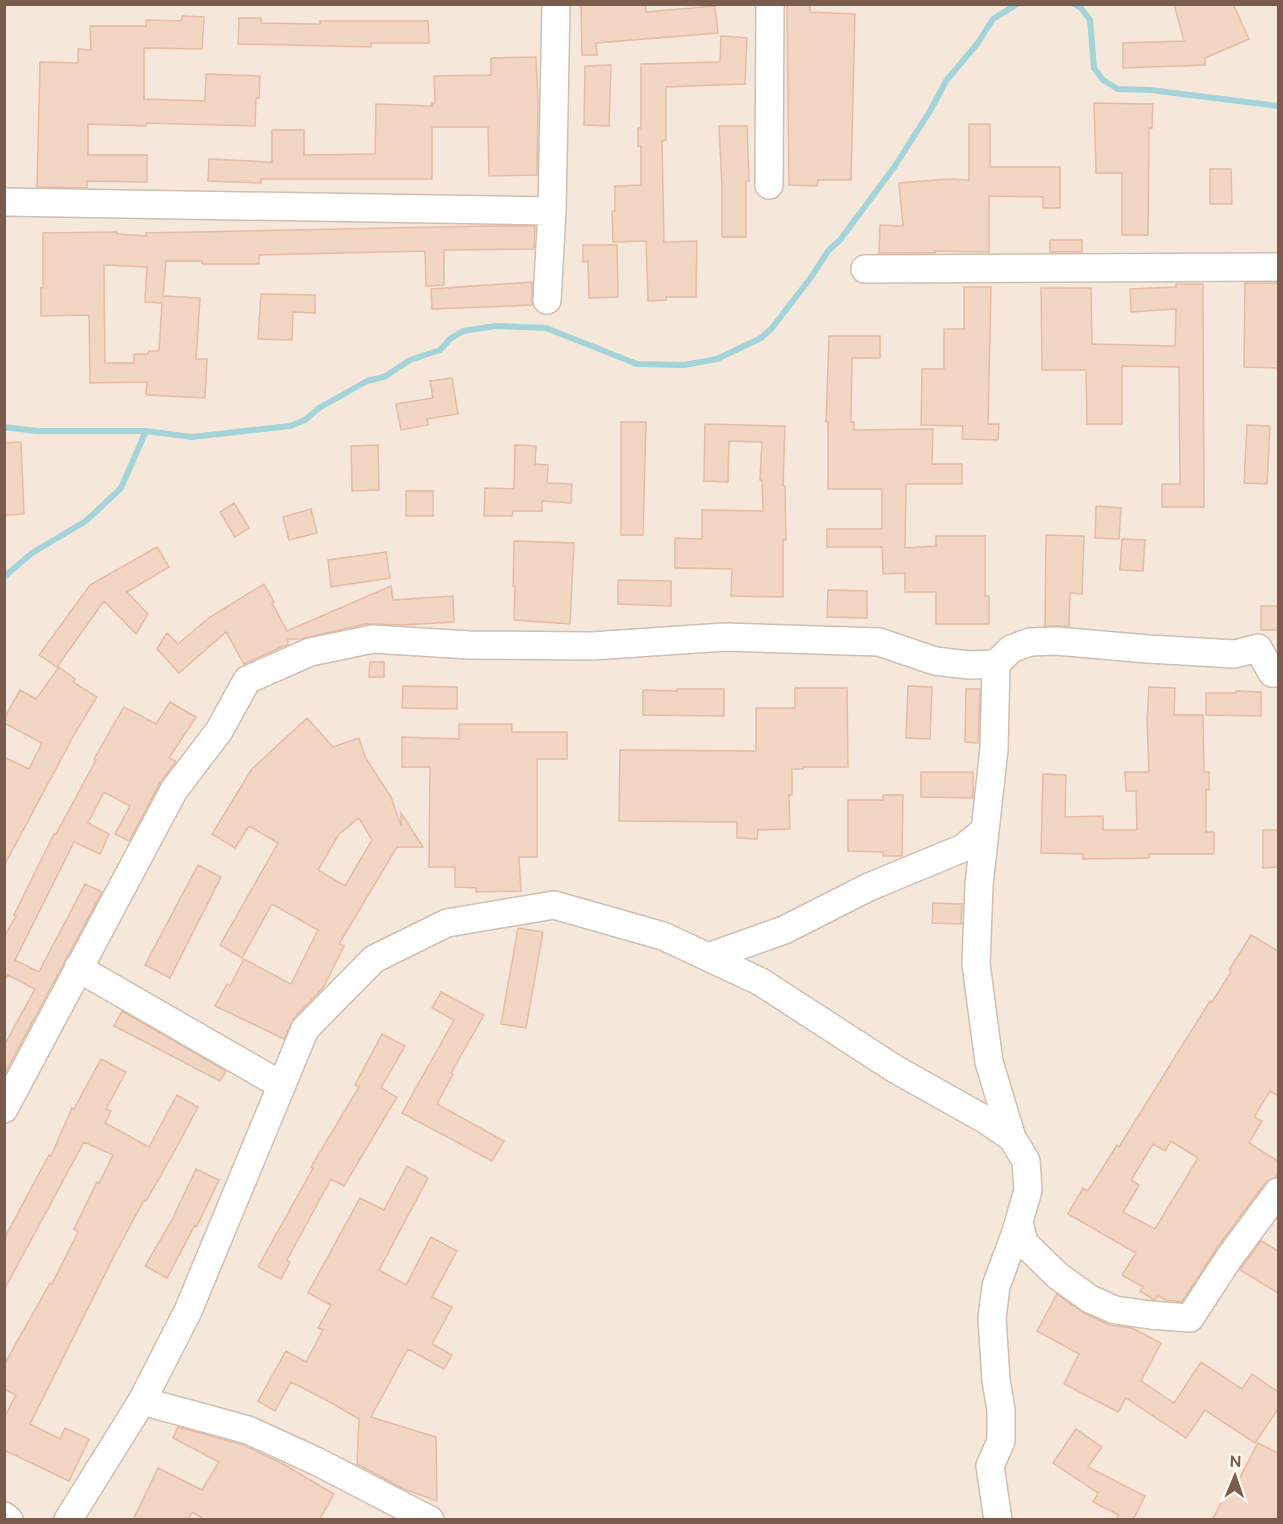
<svg xmlns="http://www.w3.org/2000/svg" width="1283" height="1524" viewBox="0 0 1283 1524" font-family="'DM Sans',sans-serif">
	<style>
		.residential { fill: #f5e8da }
		.lines { fill: none; stroke-linecap: round; stroke-linejoin: round }
		.stream { stroke: #a5d3da; stroke-width: 6 }
		.building { fill: #f3d5c3; stroke: #e6bba3; stroke-width: 1.5; fill-rule: evenodd }
		.minor-casing { stroke: #d1beb0; stroke-width: 30 }
		.minor { stroke: #fff; stroke-width: 27 }
	</style>
	<rect width="100%" height="100%" fill="#fdf6ec"/>
	<path class="residential" d="M 5,5 L 1278,5 L 1278,1519 L 5,1519 Z"/>
	<g class="lines">
		<path class="stream" d="M 1074,4 L 1081,8 L 1090,20 L 1094,68 L 1103,80 L 1118,89 L 1150,90 L 1278,106
			M 4,427 L 37,431 L 146,431
			M 4,577 L 32,553 L 86,521 L 121,488 L 146,431 L 192,437 L 290,426 L 305,420 L 319,408 L 367,381 L 384,377 L 410,360 L 440,350 L 450,339 L 463,331 L 496,326 L 546,328 L 637,364 L 684,365 L 717,359 L 761,338 L 772,328 L 812,276 L 828,251 L 840,240 L 895,166 L 930,111 L 946,81 L 977,44 L 993,19 L 1017,4"/>
	</g>
	<path class="building" d="M 581,4 L 646,4 L 646,12 L 715,6 L 718,33 L 596,43 L 597,55 L 582,55 Z
		M 787,4 L 810,4 L 810,12 L 855,14 L 851,180 L 818,180 L 817,186 L 789,185 Z
		M 1174,4 L 1233,4 L 1249,39 L 1205,58 L 1205,65 L 1123,68 L 1123,43 L 1184,41 Z
		M 182,16 L 204,17 L 202,49 L 144,48 L 144,99 L 205,101 L 206,74 L 260,76 L 259,98 L 256,98 L 255,126 L 147,123 L 146,126 L 88,124 L 88,155 L 147,155 L 147,182 L 87,181 L 87,188 L 37,187 L 40,62 L 78,63 L 78,49 L 91,50 L 90,26 L 146,26 L 146,20 L 181,21 Z
		M 239,18 L 261,18 L 261,23 L 320,24 L 320,21 L 428,21 L 429,43 L 371,43 L 371,47 L 238,44 Z
		M 721,36 L 747,38 L 745,84 L 666,87 L 666,140 L 662,141 L 664,242 L 697,241 L 696,297 L 666,297 L 666,300 L 648,301 L 646,241 L 613,242 L 612,211 L 615,211 L 615,186 L 641,185 L 641,146 L 638,146 L 638,128 L 641,128 L 641,64 L 720,62 Z
		M 536,57 L 538,101 L 537,175 L 489,176 L 488,127 L 432,127 L 432,179 L 261,179 L 261,183 L 208,181 L 209,159 L 272,162 L 272,130 L 304,130 L 304,155 L 375,154 L 376,104 L 432,106 L 432,103 L 435,103 L 434,76 L 491,75 L 491,58 Z
		M 611,65 L 609,126 L 584,125 L 585,66 Z
		M 1094,103 L 1153,104 L 1152,128 L 1149,128 L 1148,235 L 1122,235 L 1122,173 L 1096,173 Z
		M 969,124 L 990,124 L 990,167 L 1060,167 L 1060,208 L 1043,208 L 1043,197 L 989,196 L 989,252 L 935,251 L 935,253 L 879,253 L 880,225 L 903,226 L 899,183 L 949,179 L 969,180 Z
		M 719,126 L 747,126 L 749,181 L 746,181 L 746,237 L 722,237 L 722,186 Z
		M 1210,169 L 1231,169 L 1232,204 L 1210,204 Z
		M 488,226 L 535,226 L 534,249 L 444,250 L 444,285 L 426,286 L 425,251 L 259,255 L 259,264 L 202,264 L 202,261 L 166,261 L 163,296 L 200,298 L 196,359 L 207,359 L 205,398 L 146,395 L 147,382 L 90,383 L 89,315 L 41,316 L 41,288 L 43,288 L 43,233 L 117,232 L 117,234 L 146,236 L 146,233 ZM 104,265 L 147,267 L 145,302 L 162,303 L 159,351 L 149,351 L 148,354 L 134,354 L 134,363 L 105,363 Z
		M 1050,240 L 1082,240 L 1082,252 L 1050,252 Z
		M 583,245 L 617,245 L 618,297 L 589,298 L 588,261 L 583,262 Z
		M 532,282 L 532,305 L 432,309 L 431,289 Z
		M 1245,283 L 1278,283 L 1278,368 L 1244,367 Z
		M 1176,284 L 1203,284 L 1204,507 L 1162,507 L 1162,484 L 1180,484 L 1179,367 L 1122,366 L 1122,424 L 1087,424 L 1086,370 L 1042,370 L 1041,288 L 1091,288 L 1092,344 L 1175,346 L 1176,309 L 1131,312 L 1130,289 L 1176,287 Z
		M 964,287 L 991,287 L 988,424 L 999,424 L 998,440 L 962,439 L 963,426 L 921,425 L 922,369 L 944,369 L 944,329 L 964,329 Z
		M 261,294 L 315,295 L 315,313 L 293,312 L 292,340 L 258,339 Z
		M 829,336 L 880,336 L 880,358 L 852,358 L 851,422 L 854,422 L 854,430 L 933,429 L 932,464 L 962,464 L 962,484 L 906,484 L 905,548 L 936,546 L 936,536 L 985,536 L 985,596 L 989,596 L 989,624 L 936,624 L 936,592 L 905,592 L 905,573 L 883,574 L 882,547 L 827,547 L 827,529 L 882,529 L 882,489 L 828,489 L 828,422 L 826,422 Z
		M 452,378 L 458,414 L 427,419 L 428,425 L 401,430 L 396,404 L 433,398 L 430,381 Z
		M 621,422 L 646,422 L 643,535 L 621,535 Z
		M 705,424 L 785,426 L 783,486 L 785,486 L 786,540 L 783,540 L 783,597 L 731,596 L 732,569 L 675,568 L 675,538 L 702,539 L 702,510 L 763,511 L 762,480 L 760,480 L 762,442 L 729,441 L 728,482 L 704,481 Z
		M 1247,425 L 1270,426 L 1267,484 L 1244,483 Z
		M 21,442 L 24,514 L 4,515 L 4,443 Z
		M 378,445 L 379,490 L 352,491 L 351,446 Z
		M 515,445 L 536,446 L 535,464 L 548,465 L 547,483 L 572,484 L 571,503 L 542,501 L 542,511 L 513,511 L 512,516 L 484,516 L 485,488 L 514,489 Z
		M 406,491 L 433,491 L 433,516 L 406,516 Z
		M 234,503 L 249,528 L 235,537 L 220,512 Z
		M 1096,506 L 1121,508 L 1119,539 L 1095,538 Z
		M 311,509 L 317,533 L 289,540 L 283,517 Z
		M 1046,535 L 1084,536 L 1082,594 L 1070,593 L 1069,626 L 1045,626 Z
		M 1122,539 L 1145,540 L 1143,571 L 1120,570 Z
		M 514,541 L 574,543 L 570,624 L 514,620 L 515,586 L 513,586 Z
		M 157,547 L 169,567 L 127,592 L 148,614 L 136,634 L 104,601 L 57,667 L 39,655 L 90,585 Z
		M 386,552 L 390,578 L 331,587 L 328,560 Z
		M 618,580 L 671,581 L 671,606 L 618,604 Z
		M 264,584 L 274,602 L 272,603 L 287,631 L 391,586 L 393,600 L 453,596 L 454,622 L 403,625 L 365,624 L 301,639 L 288,639 L 288,644 L 244,664 L 226,632 L 179,673 L 157,649 L 167,633 L 178,644 L 210,617 Z
		M 828,590 L 867,591 L 867,618 L 827,617 Z
		M 1261,606 L 1278,606 L 1278,630 L 1261,630 Z
		M 370,662 L 384,662 L 384,677 L 369,677 Z
		M 59,667 L 75,679 L 73,682 L 97,697 L 75,733 L 4,866 L 4,757 L 29,769 L 42,743 L 4,723 L 4,719 L 20,690 L 36,699 Z
		M 403,686 L 457,687 L 457,709 L 402,708 Z
		M 908,686 L 932,687 L 930,739 L 906,738 Z
		M 1149,687 L 1175,688 L 1174,715 L 1203,715 L 1204,772 L 1209,772 L 1209,790 L 1206,790 L 1206,832 L 1214,832 L 1214,854 L 1149,854 L 1149,858 L 1083,859 L 1083,854 L 1041,853 L 1043,774 L 1066,775 L 1065,817 L 1103,816 L 1103,830 L 1137,830 L 1136,791 L 1126,791 L 1125,772 L 1149,772 L 1147,722 Z
		M 795,688 L 847,688 L 848,767 L 803,767 L 803,769 L 792,769 L 792,795 L 789,795 L 790,829 L 758,830 L 757,839 L 737,838 L 737,822 L 619,821 L 620,750 L 756,751 L 756,708 L 795,708 Z
		M 677,689 L 724,689 L 724,716 L 643,715 L 643,690 L 677,691 Z
		M 966,689 L 980,689 L 978,743 L 965,742 Z
		M 1236,691 L 1261,692 L 1261,716 L 1206,715 L 1206,693 L 1236,693 Z
		M 170,702 L 196,717 L 169,758 L 176,761 L 160,783 L 129,841 L 115,834 L 130,806 L 104,792 L 88,823 L 109,834 L 100,854 L 74,842 L 15,960 L 39,972 L 85,884 L 102,892 L 4,1075 L 4,1046 L 35,989 L 8,975 L 4,981 L 4,937 L 16,916 L 14,915 L 54,834 L 56,834 L 96,760 L 94,759 L 124,707 L 156,724 Z
		M 307,718 L 333,747 L 359,738 L 365,757 L 391,797 L 401,826 L 401,813 L 423,847 L 397,847 L 339,944 L 344,946 L 323,988 L 294,1018 L 284,1039 L 215,1006 L 227,984 L 230,986 L 244,959 L 291,984 L 318,930 L 272,904 L 242,958 L 220,945 L 278,843 L 249,826 L 235,848 L 212,834 L 252,769 ZM 359,818 L 372,840 L 345,886 L 318,870 L 339,834 Z
		M 459,724 L 512,724 L 512,732 L 567,732 L 567,759 L 537,759 L 537,857 L 519,857 L 521,891 L 476,892 L 476,888 L 455,887 L 455,867 L 429,867 L 430,767 L 402,767 L 402,737 L 459,739 Z
		M 921,772 L 973,772 L 973,798 L 921,797 Z
		M 883,795 L 903,795 L 902,856 L 883,856 L 883,852 L 848,851 L 848,800 L 883,800 Z
		M 1263,830 L 1278,830 L 1278,867 L 1263,868 Z
		M 198,865 L 221,877 L 170,978 L 145,965 Z
		M 933,903 L 962,904 L 961,924 L 932,923 Z
		M 518,928 L 543,932 L 526,1028 L 501,1024 Z
		M 1251,935 L 1278,951 L 1278,1096 L 1270,1091 L 1254,1117 L 1262,1121 L 1249,1143 L 1278,1161 L 1278,1173 L 1276,1177 L 1265,1183 L 1216,1249 L 1182,1302 L 1166,1300 L 1158,1296 L 1154,1300 L 1140,1291 L 1143,1287 L 1122,1275 L 1136,1253 L 1068,1214 L 1083,1188 L 1088,1191 L 1117,1145 L 1119,1147 L 1210,1001 L 1212,1002 L 1231,972 L 1229,970 ZM 1171,1141 L 1198,1158 L 1155,1229 L 1123,1212 L 1139,1185 L 1131,1180 L 1153,1144 L 1165,1151 Z
		M 441,992 L 484,1015 L 451,1073 L 453,1074 L 437,1104 L 504,1141 L 492,1161 L 402,1113 L 454,1020 L 432,1008 Z
		M 122,1011 L 226,1071 L 220,1081 L 114,1026 Z
		M 382,1034 L 405,1046 L 381,1088 L 397,1097 L 344,1186 L 331,1179 L 287,1260 L 290,1262 L 281,1279 L 258,1267 L 313,1168 L 311,1167 L 359,1087 L 355,1085 Z
		M 101,1059 L 126,1072 L 106,1109 L 111,1111 L 105,1123 L 149,1147 L 177,1095 L 198,1107 L 173,1154 L 146,1201 L 144,1200 L 114,1256 L 30,1424 L 60,1439 L 65,1428 L 89,1439 L 69,1481 L 4,1450 L 4,1418 L 16,1395 L 4,1389 L 4,1365 L 50,1283 L 52,1284 L 78,1232 L 74,1229 L 97,1182 L 99,1183 L 113,1155 L 84,1142 L 4,1290 L 4,1239 L 49,1155 L 51,1156 L 72,1108 L 74,1109 Z
		M 407,1166 L 428,1178 L 379,1270 L 406,1285 L 431,1237 L 457,1251 L 432,1297 L 452,1307 L 432,1344 L 452,1355 L 444,1369 L 408,1349 L 371,1417 L 436,1437 L 437,1501 L 404,1489 L 357,1464 L 359,1419 L 328,1401 L 291,1382 L 275,1411 L 258,1401 L 286,1351 L 306,1362 L 323,1330 L 318,1328 L 331,1305 L 308,1293 L 360,1198 L 384,1210 Z
		M 196,1169 L 219,1180 L 197,1226 L 195,1225 L 167,1278 L 145,1266 L 172,1220 Z
		M 1261,1241 L 1278,1251 L 1278,1293 L 1240,1270 Z
		M 1057,1294 L 1084,1313 L 1109,1325 L 1132,1328 L 1161,1343 L 1141,1381 L 1174,1403 L 1201,1362 L 1242,1389 L 1252,1374 L 1278,1392 L 1278,1409 L 1255,1443 L 1205,1410 L 1186,1438 L 1126,1398 L 1118,1412 L 1064,1384 L 1079,1354 L 1037,1331 Z
		M 178,1427 L 243,1445 L 283,1464 L 334,1494 L 319,1520 L 205,1520 L 192,1512 L 188,1520 L 133,1520 L 158,1468 L 202,1490 L 219,1462 L 173,1438 Z
		M 1076,1429 L 1102,1447 L 1088,1467 L 1145,1496 L 1133,1520 L 1116,1520 L 1119,1515 L 1093,1502 L 1098,1493 L 1053,1463 Z
		M 1258,1443 L 1278,1453 L 1278,1520 L 1212,1520 L 1226,1494 L 1230,1496 Z"/>
	<g class="lines">
		<defs>
			<path id="minor" d="M 769,185 L 770,4
				M 4,202 L 552,211
				M 865,269 L 1278,267
				M 547,300 L 552,211 L 556,4
				M 996,664 L 994,749 L 979,885 L 976,964 L 989,1062 L 1012,1138
				M 708,957 L 784,930 L 869,887 L 963,848 L 984,831
				M 78,968 L 281,1085
				M 4,1109 L 174,790 L 219,731 L 247,680 L 310,652 L 373,639 L 469,645 L 592,646 L 725,637 L 879,642 L 935,661 L 969,665 L 996,664 L 1011,649 L 1030,642 L 1056,641 L 1148,649 L 1235,654 L 1258,648 L 1272,673 L 1278,673
				M 1019,1222 L 1024,1243 L 1058,1276 L 1090,1299 L 1115,1310 L 1150,1315 L 1190,1318 L 1229,1258 L 1278,1192
				M 142,1401 L 248,1430 L 318,1462 L 430,1520
				M 4,1516 L 9,1520
				M 68,1520 L 142,1401 L 188,1311 L 305,1029 L 374,959 L 447,923 L 554,905 L 663,936 L 761,982 L 895,1069 L 986,1120 L 1012,1138 L 1026,1161 L 1028,1190 L 1016,1232 L 996,1286 L 992,1318 L 996,1380 L 1001,1410 L 1001,1441 L 990,1466 L 998,1520"/>
		</defs>
		<use href="#minor" class="minor-casing"/>
		<use href="#minor" class="minor"/>
	</g>
	<rect width="1283" height="1524" fill="none" stroke="#7a5c4d" stroke-width="12"/>
	<g transform="translate(1235 1476) rotate(2)" stroke="#fffaf3" stroke-width="4.5" paint-order="stroke">
	<path d="M0-4.5L10 22L0 15L-10 22Z" fill="#7a5c4d"/>
	<text y="-9" font-size="16" font-weight="bold" text-anchor="middle" fill="#7a5c4d">N</text>
	</g>
</svg>
